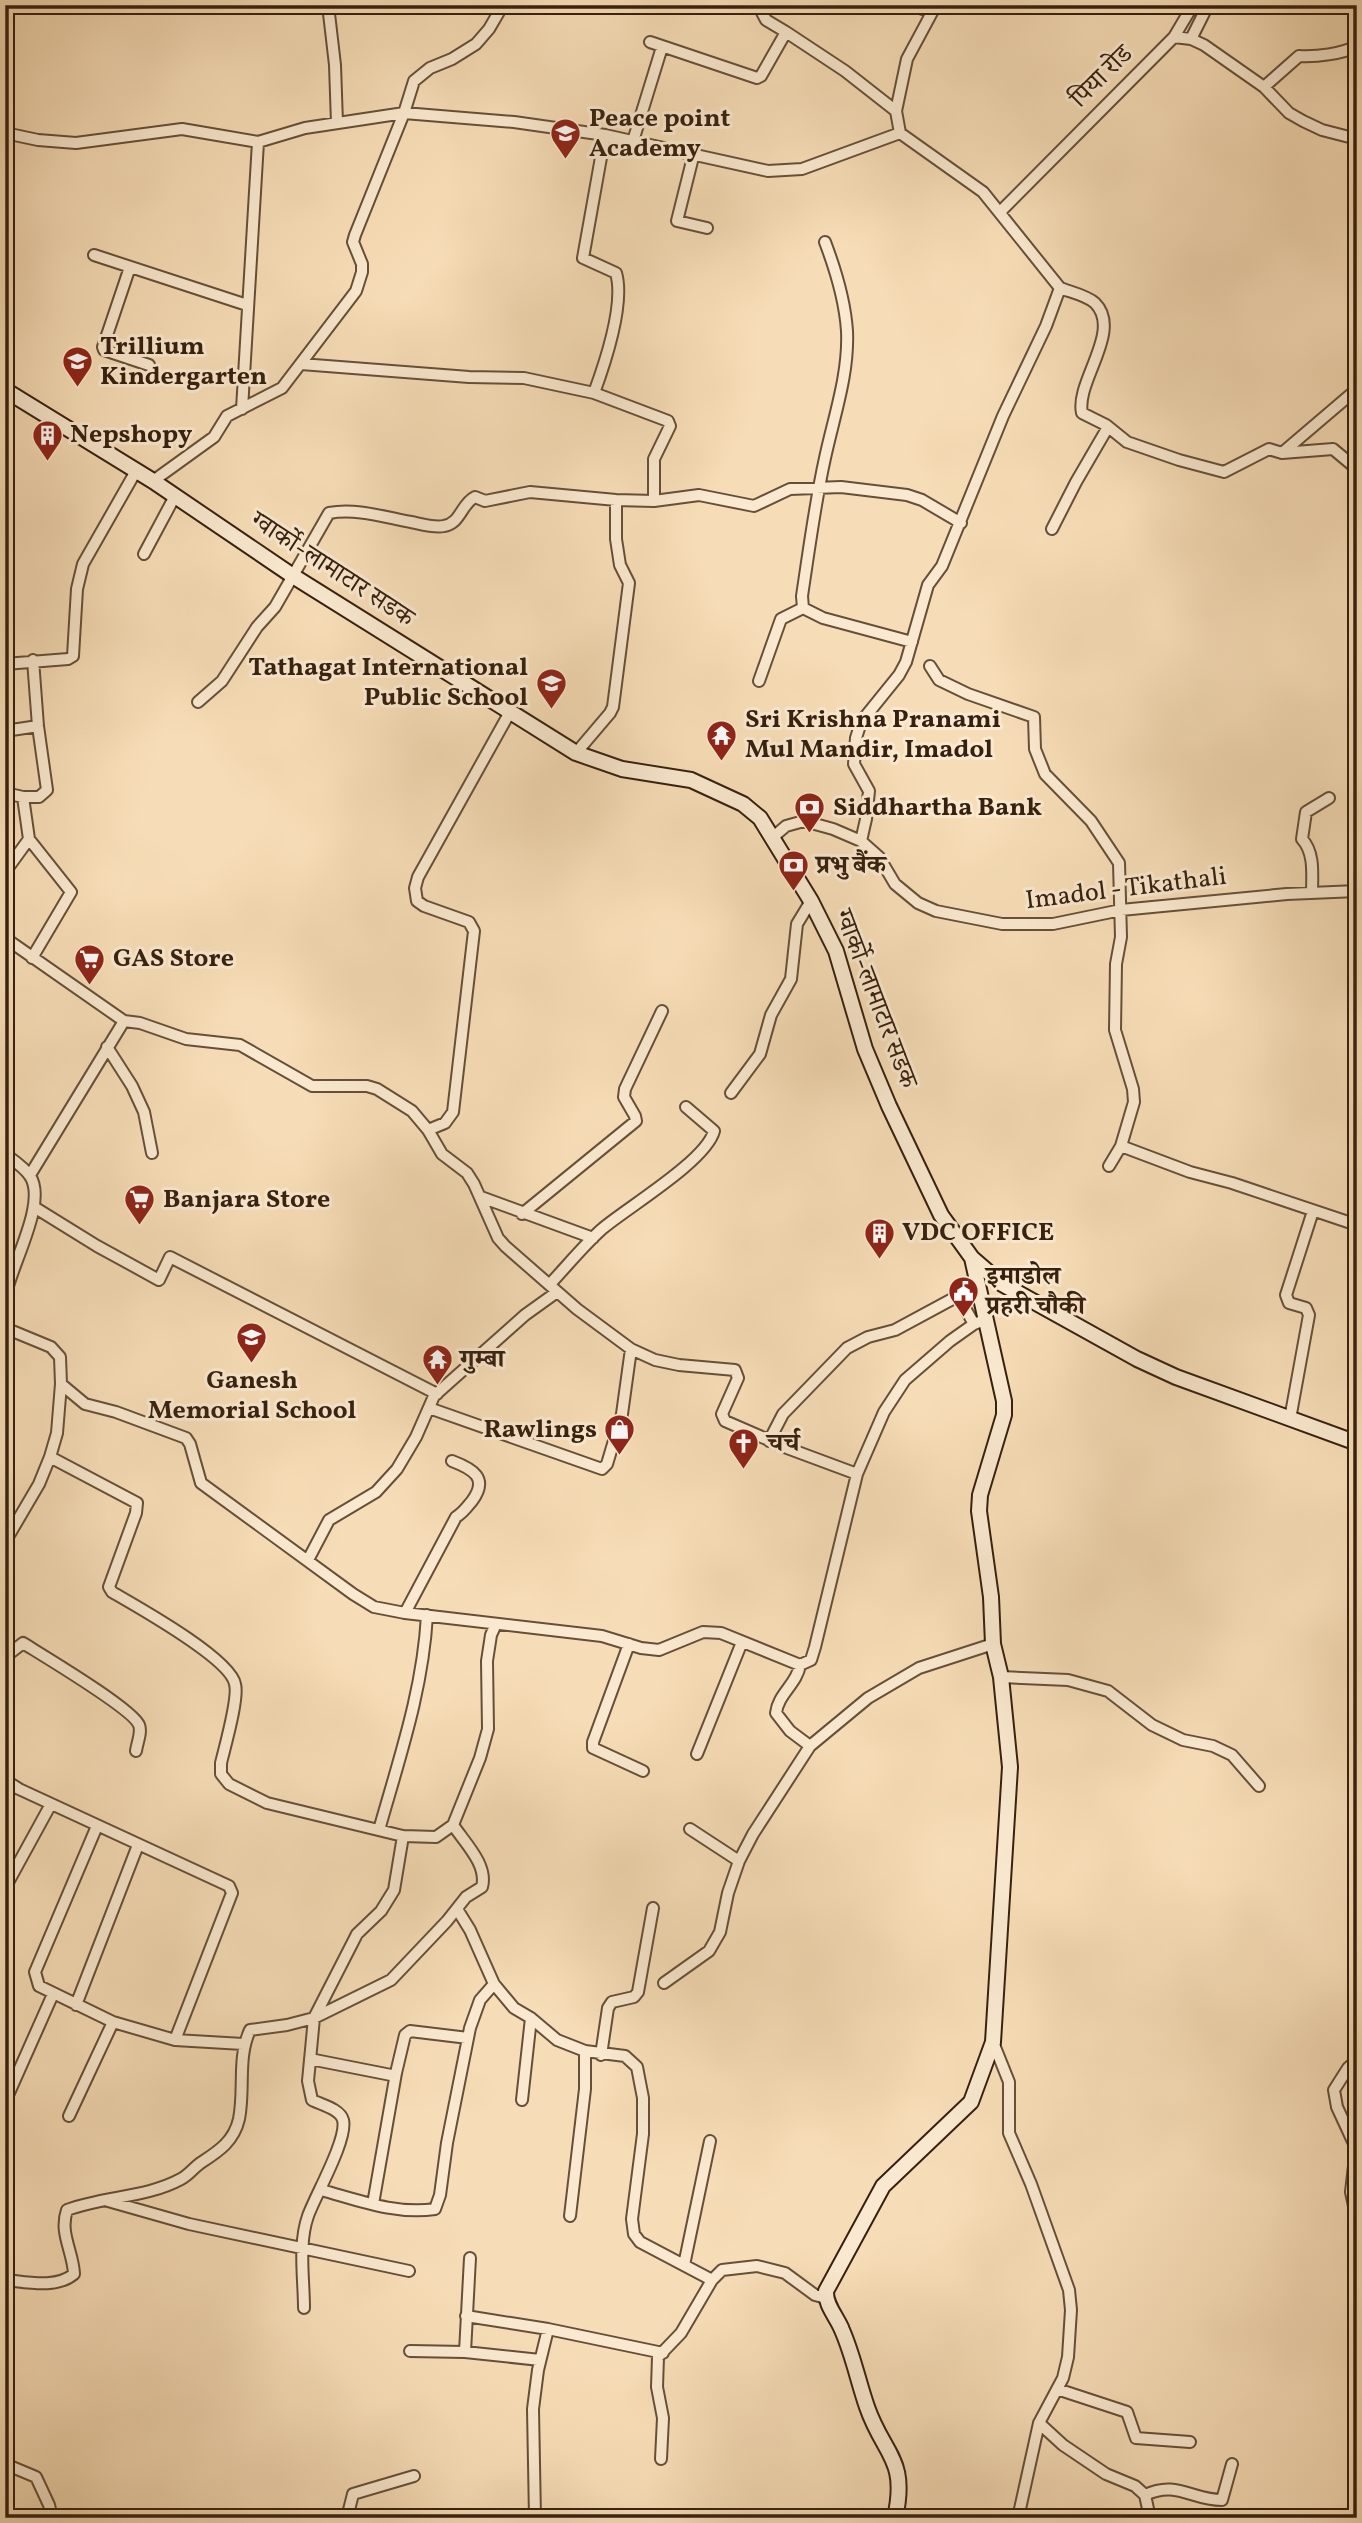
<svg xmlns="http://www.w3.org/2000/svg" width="1362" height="2523" viewBox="0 0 1362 2523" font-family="Vollkorn,'Noto Serif Devanagari',serif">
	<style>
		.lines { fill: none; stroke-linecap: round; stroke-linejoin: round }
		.street-casing { stroke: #664f39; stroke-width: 14 }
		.secondary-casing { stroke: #36200f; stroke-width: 18 }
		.street { stroke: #fae9d0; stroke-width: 10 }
		.secondary { stroke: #fae9d0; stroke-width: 14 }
		.labels { text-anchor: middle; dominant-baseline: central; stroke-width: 6; stroke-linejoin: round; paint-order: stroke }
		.street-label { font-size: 26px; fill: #36200f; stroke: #fae9d0 }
		.poi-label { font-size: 26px; font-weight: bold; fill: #36200f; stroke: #fae9d0; text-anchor: start }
	</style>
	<rect width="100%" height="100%" fill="#f7ddb7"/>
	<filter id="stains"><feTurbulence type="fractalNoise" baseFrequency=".00286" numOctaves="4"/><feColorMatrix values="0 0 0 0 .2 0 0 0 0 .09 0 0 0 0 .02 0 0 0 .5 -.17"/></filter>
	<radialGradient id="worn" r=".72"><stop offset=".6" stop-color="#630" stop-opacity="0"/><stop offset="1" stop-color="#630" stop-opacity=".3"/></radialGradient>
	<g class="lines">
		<defs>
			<path id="street" d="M 328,5 L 335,65 L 337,123
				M 758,5 L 766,20 L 786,32
				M 911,5 L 932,12
				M 1174,37 L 1193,5
				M 1191,39 L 1208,5
				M 650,42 L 757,78 L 761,76 L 786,32 L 845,71 L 896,111
				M 1264,87 L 1299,56 C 1316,57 1342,54 1357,46
				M 5,133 L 38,140 L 76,143 L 182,129 L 258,142 L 305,128 L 404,113 L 514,122 L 605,135 L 768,171 L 802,169 L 900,133
				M 633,141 L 662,47
				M 694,153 L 677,221 L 707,228
				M 1000,212 L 1174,37 L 1191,39 L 1204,45 L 1264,87 L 1289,113 L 1303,121 L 1322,130 L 1357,139
				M 94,255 L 247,305
				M 130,267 L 103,347 L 104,350 L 149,365
				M 1060,288 C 1070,292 1086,295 1095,303 C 1123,331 1075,382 1082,413 L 1106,425 L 1127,442 L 1179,460 L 1224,472 L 1269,449 L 1282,453 L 1333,449 L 1357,469
				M 301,364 L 469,377 L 524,378 L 594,393 L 668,421 L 670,426 L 654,459 L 654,501
				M 594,393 C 605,363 625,304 616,273 L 583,258 L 605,135
				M 242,409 L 258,142
				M 1282,453 L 1357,389
				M 153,481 L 214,437 L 227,416 L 282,388 L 356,291 L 362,272 L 362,264 L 353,242 L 355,235 L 404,113 L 414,81 L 430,68 L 452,59 L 476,44 L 489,29 L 503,5
				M 1052,529 L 1076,482 L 1108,427
				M 144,554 L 175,496
				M 803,608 L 802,596 C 809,550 815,503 825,458 C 834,416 849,374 847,331 C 845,300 836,271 825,242
				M 803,608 L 823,618 L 912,642
				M 5,664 L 68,659 L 73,656 L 77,589 L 83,564 L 136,471
				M 930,666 L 939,680 L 968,694 L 1034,717 L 1035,749 L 1045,774 L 1091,821 L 1119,863 L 1121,937 L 1116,964 L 1115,1030 L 1133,1089 L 1134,1102 L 1121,1146 L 1109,1166
				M 759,681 L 781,619 L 803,608
				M 198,702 L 222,681 L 257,627 L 275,607 L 329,513 C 356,508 384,517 411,522 C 421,524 434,528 444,526 C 461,523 461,504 475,497 L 485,501 L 530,492 L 616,500 L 654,501 L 699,495 L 754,506 L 790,489 L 841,487 L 907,495 L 922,500 L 961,523
				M 5,731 L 38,726
				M 576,753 L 610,713 L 613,707 L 629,583 L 620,565 L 616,539 L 616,500
				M 5,793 L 23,797 L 39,797 L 47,790 L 38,726 L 33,660
				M 23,797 L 29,839 L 71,892 L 32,958
				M 772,838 L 786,826 L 804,821 L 833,829 L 861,841 L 879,857 L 895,884 L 918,903 L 936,911 L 1002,924 L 1053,924 L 1121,910 L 1287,894 L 1357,891
				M 861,841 L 866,819 L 869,791 L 854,764 L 856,738 L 861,722 L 899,675 L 906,662 L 928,585 L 942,566 L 1003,416 L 1046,326 L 1060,288 L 983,192 L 900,133 L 896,111 L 907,59 L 936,5
				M 5,872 L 29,839
				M 1312,893 C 1312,875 1315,853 1302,839 L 1306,812 L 1329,798
				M 5,938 L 124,1021 L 140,1023 L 186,1039 L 240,1045 L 312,1086 L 367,1086 L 377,1089 L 412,1111 L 428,1130 L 442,1154 L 467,1173 L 474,1184 L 498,1238 L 505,1246 L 577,1309 L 631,1349 L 655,1360 L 679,1365 L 735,1370 L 738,1378 L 722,1414 L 725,1421 L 787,1448 L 857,1474
				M 107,1047 L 132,1086 L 144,1112 L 152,1153
				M 731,1093 L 760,1054 L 771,1015 L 791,979 L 797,924 L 811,901
				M 428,1130 L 445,1123 L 453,1112 L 474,931 L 469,922 L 424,906 L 417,901 L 415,888 L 418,877 L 510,712
				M 1121,1146 L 1190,1172 L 1232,1183 L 1357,1225
				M 5,1154 C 13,1160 25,1168 30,1176 C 48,1203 10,1267 5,1298
				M 30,1175 L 124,1021
				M 481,1197 L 593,1238
				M 34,1207 L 97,1246 L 159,1280 L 170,1257 L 437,1394
				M 522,1214 L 636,1121 L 635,1116 L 624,1097 L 625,1089 L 662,1011
				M 550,1284 C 567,1266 583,1246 602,1229 C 628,1207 706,1161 714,1131 L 686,1107
				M 5,1328 L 51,1347 L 60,1357 L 61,1384 L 57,1433 L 50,1457 L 39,1484 L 5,1542
				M 61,1384 L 85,1404 L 116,1412 L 186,1438 L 190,1444 L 201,1483 L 353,1594 L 374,1607 L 405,1613 L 602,1636 L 641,1648 L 659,1650 L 703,1632 L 721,1633 L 800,1665 L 811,1660 L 815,1647 L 857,1474 L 884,1412 L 905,1380 L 950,1341 L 974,1324 L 985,1320
				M 429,1408 L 602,1469 L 607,1464 L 622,1414 L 631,1349
				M 1290,1419 L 1309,1315 L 1306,1308 L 1289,1303 L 1286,1295 L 1313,1211
				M 769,1441 L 783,1414 L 847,1348 L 868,1337 L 895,1330 L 958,1296 L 974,1324
				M 50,1457 L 137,1503 L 136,1513 L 109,1587 L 112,1592 C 136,1606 230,1658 235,1684 C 239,1698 225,1746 221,1763 L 221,1774 L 229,1784 L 267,1803 L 403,1836 L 436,1837 L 453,1825 L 480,1758 L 488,1729 L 487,1661 L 491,1635 L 496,1624
				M 308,1560 L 329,1520 L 376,1492 L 397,1469 L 416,1437 L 434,1396 L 525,1315 L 557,1292
				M 405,1613 L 456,1517 C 463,1513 467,1507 472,1501 C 489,1478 473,1469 452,1461
				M 629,1644 L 593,1742 L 593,1748 L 643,1771
				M 5,1657 L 23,1643 C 42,1655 133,1709 139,1725 C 142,1732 137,1743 136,1751
				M 800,1665 C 797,1684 778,1694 776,1713 L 790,1731 L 810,1746
				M 1001,1677 L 1068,1680 L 1108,1691 L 1152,1725 L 1183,1740 L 1213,1746 L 1232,1755 L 1259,1786
				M 697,1754 L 742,1642
				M 5,1780 L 19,1789 L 229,1886 L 232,1893 L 175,2040
				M 97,1826 L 35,1972 L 39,1986 L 113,2022 L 175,2040 L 243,2044
				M 690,1829 L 739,1861
				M 379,1830 C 399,1759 423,1690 427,1615
				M 5,1888 L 51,1804
				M 457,1909 L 470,1930 L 494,1984 L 514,2008 L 531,2018 L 557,2040 L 585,2051 L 625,2056 L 637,2067 L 643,2098 L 643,2134 L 632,2219 L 634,2234 L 640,2242 L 712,2280
				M 664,1983 L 709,1951 L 720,1932 L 728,1893 L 739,1861 L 753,1834 L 810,1746 L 868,1698 L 919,1668 L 993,1644
				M 76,2005 L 138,1845
				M 993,2042 L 1009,2082 L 1009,2133 L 1031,2184 L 1069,2290 L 1071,2310 L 1068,2357 L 1063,2378 L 1039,2423 L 1018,2518
				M 601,2055 L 608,2008 L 612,2002 L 634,1997 L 638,1992 L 653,1908
				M 310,2059 L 391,2075 L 396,2073 L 405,2035 L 410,2031 L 468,2038
				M 1357,2060 L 1348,2068 L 1334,2090 L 1337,2107 L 1356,2148 L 1351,2192 L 1357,2220
				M 522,2100 L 531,2018
				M 5,2102 L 53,1994
				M 69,2116 L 113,2022
				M 321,2190 C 358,2200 396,2215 435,2209 L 440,2195 L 447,2143 L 470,2028 L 480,2000 L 494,1984
				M 108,2201 L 189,2224 L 409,2271
				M 373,2204 L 396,2073
				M 570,2216 L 585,2089 L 585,2051
				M 684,2265 L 710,2141
				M 5,2280 C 27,2282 56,2289 74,2274 C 73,2251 59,2233 67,2210 C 104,2196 146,2198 181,2179 C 189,2175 194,2167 202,2162 C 219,2151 234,2141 239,2119 C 245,2089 237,2058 250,2030 L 287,2025 L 314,2018 L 357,1934 L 381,1911 L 394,1890 L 403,1836
				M 304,2308 C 304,2279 298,2244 308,2216 C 315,2196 348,2139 343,2120 C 340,2109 322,2105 312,2100 L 308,2081 L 314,2018 L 391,1980 L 447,1921 L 466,1897 L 482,1887 C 488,1865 465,1843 453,1825
				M 466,2316 L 548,2329 L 663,2353
				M 410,2351 L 465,2352 L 540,2360
				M 465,2352 L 470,2258
				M 1057,2389 L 1127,2412 L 1136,2438 L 1190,2442
				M 1039,2423 L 1063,2445 L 1106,2474 L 1135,2486 L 1145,2495 L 1150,2518
				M 661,2459 L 663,2418 L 657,2387 L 658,2357 L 681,2333 L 712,2280 L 722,2270 L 757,2266 L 785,2273 L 815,2295 L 826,2298
				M 5,2464 L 36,2477 L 49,2505 L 52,2518
				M 1145,2495 C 1177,2480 1191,2500 1222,2500 L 1232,2464
				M 347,2518 L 353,2494 L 414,2476
				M 535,2518 L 533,2409 L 538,2370 L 548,2329
				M 1355,2518 L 1357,2512"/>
			<path id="secondary" d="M 5,390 L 153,481 L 293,576 L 576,753 L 622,769 L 691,780 L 743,804 L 760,818 L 811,901 L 836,951 L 865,1049 L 889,1106 L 941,1215 L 972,1258 L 1002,1284 L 1137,1359 L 1176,1377 L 1357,1443
				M 895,2518 C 908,2458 884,2456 867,2407 C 858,2381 853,2355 842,2330 C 837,2317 825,2305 826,2291 L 883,2186 L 971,2102 L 993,2042 L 1010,1767 L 1001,1677 L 993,1644 L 991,1597 L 979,1511 L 980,1495 L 1004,1415 L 1004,1401 L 972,1258"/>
		</defs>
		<use href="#street" class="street-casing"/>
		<use href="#secondary" class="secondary-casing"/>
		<use href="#street" class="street"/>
		<use href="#secondary" class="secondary"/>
	</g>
	<defs>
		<symbol id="school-pin" viewBox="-11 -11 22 30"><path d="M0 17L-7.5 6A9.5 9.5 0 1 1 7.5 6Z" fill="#8f2418" stroke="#fae9d0"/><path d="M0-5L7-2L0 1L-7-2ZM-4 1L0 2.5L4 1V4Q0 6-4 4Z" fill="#fff"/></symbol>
		<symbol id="building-pin" viewBox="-11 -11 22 30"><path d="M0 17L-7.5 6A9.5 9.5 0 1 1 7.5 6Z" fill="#8f2418" stroke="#fae9d0"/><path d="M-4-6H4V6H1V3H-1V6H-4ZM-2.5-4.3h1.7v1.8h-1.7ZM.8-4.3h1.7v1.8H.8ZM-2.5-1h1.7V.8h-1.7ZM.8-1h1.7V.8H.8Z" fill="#fff"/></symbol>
		<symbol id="temple-pin" viewBox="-11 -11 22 30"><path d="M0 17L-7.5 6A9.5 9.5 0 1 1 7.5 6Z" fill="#8f2418" stroke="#fae9d0"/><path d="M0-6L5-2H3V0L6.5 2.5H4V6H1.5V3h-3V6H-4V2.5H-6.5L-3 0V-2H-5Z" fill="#fff"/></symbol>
		<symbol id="bank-pin" viewBox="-11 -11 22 30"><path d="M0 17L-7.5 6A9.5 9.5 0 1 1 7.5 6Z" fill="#8f2418" stroke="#fae9d0"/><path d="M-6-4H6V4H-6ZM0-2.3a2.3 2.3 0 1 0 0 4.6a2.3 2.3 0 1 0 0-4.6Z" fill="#fff"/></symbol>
		<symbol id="supermarket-pin" viewBox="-11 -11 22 30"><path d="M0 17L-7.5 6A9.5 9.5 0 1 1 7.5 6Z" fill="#8f2418" stroke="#fae9d0"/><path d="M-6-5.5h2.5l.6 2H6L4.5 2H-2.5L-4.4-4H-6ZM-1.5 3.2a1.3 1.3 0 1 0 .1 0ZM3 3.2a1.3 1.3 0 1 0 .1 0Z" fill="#fff"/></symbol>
		<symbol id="civic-pin" viewBox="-11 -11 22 30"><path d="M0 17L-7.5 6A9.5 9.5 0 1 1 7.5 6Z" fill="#8f2418" stroke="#fae9d0"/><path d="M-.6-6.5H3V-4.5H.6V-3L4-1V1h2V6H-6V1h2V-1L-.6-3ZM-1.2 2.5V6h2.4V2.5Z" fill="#fff"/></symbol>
		<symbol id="shop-pin" viewBox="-11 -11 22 30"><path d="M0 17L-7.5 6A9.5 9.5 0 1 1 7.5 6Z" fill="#8f2418" stroke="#fae9d0"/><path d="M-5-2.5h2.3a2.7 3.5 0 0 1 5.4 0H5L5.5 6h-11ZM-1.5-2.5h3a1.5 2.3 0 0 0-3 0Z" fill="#fff"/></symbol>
		<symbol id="church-pin" viewBox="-11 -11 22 30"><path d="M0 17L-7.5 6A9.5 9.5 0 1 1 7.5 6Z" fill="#8f2418" stroke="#fae9d0"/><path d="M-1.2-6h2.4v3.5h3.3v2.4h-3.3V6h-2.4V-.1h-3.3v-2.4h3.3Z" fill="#fff"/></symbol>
	</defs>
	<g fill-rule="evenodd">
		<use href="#school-pin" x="548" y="116" width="35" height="47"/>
		<use href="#school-pin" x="60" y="344" width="35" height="47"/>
		<use href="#building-pin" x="30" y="418" width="35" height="47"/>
		<use href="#school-pin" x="534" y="666" width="35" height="47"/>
		<use href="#temple-pin" x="704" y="718" width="35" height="47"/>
		<use href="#bank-pin" x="792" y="790" width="35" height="47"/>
		<use href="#bank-pin" x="776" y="848" width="35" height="47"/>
		<use href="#supermarket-pin" x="72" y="942" width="35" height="47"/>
		<use href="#supermarket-pin" x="122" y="1182" width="35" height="47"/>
		<use href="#building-pin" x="862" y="1216" width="35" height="47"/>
		<use href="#civic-pin" x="946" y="1274" width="35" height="47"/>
		<use href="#school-pin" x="234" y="1320" width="35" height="47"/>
		<use href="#temple-pin" x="420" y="1342" width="35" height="47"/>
		<use href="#shop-pin" x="602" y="1412" width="35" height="47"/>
		<use href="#church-pin" x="726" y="1426" width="35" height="47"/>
	</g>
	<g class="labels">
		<g class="street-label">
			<text transform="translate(1102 77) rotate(-45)">पिया रोड</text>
			<text transform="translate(332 570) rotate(33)">ग्वार्को-लामाटार सडक</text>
			<text transform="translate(1126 889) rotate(-7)">Imadol - Tikathali</text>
			<text transform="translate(875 999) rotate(69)">ग्वार्को-लामाटार सडक</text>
		</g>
		<g class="poi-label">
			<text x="589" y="119">Peace point<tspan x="589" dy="30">Academy</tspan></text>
			<text x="100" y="347">Trillium<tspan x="100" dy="30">Kindergarten</tspan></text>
			<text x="70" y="435">Nepshopy</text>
			<text x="528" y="668" text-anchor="end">Tathagat International<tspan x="528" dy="30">Public School</tspan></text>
			<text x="745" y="720">Sri Krishna Pranami<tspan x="745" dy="30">Mul Mandir, Imadol</tspan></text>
			<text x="833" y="808">Siddhartha Bank</text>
			<text x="816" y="866">प्रभु बैंक</text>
			<text x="113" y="959">GAS Store</text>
			<text x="163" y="1200">Banjara Store</text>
			<text x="902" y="1233">VDC OFFICE</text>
			<text x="986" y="1277">इमाडोल<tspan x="986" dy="30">प्रहरी चौकी</tspan></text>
			<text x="460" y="1360">गुम्बा</text>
			<text x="252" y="1381" text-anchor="middle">Ganesh<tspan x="252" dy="30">Memorial School</tspan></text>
			<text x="597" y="1430" text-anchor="end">Rawlings</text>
			<text x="767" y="1444">चर्च</text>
		</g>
	</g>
	<rect width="1362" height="2523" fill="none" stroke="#f7ddb7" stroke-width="28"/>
	<rect x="7" y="7" width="1348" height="2509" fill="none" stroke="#36200f" stroke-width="3.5"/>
	<rect x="14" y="14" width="1334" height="2495" fill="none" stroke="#36200f" stroke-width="2"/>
	<rect width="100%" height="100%" filter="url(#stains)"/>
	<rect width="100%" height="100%" fill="url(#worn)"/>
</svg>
